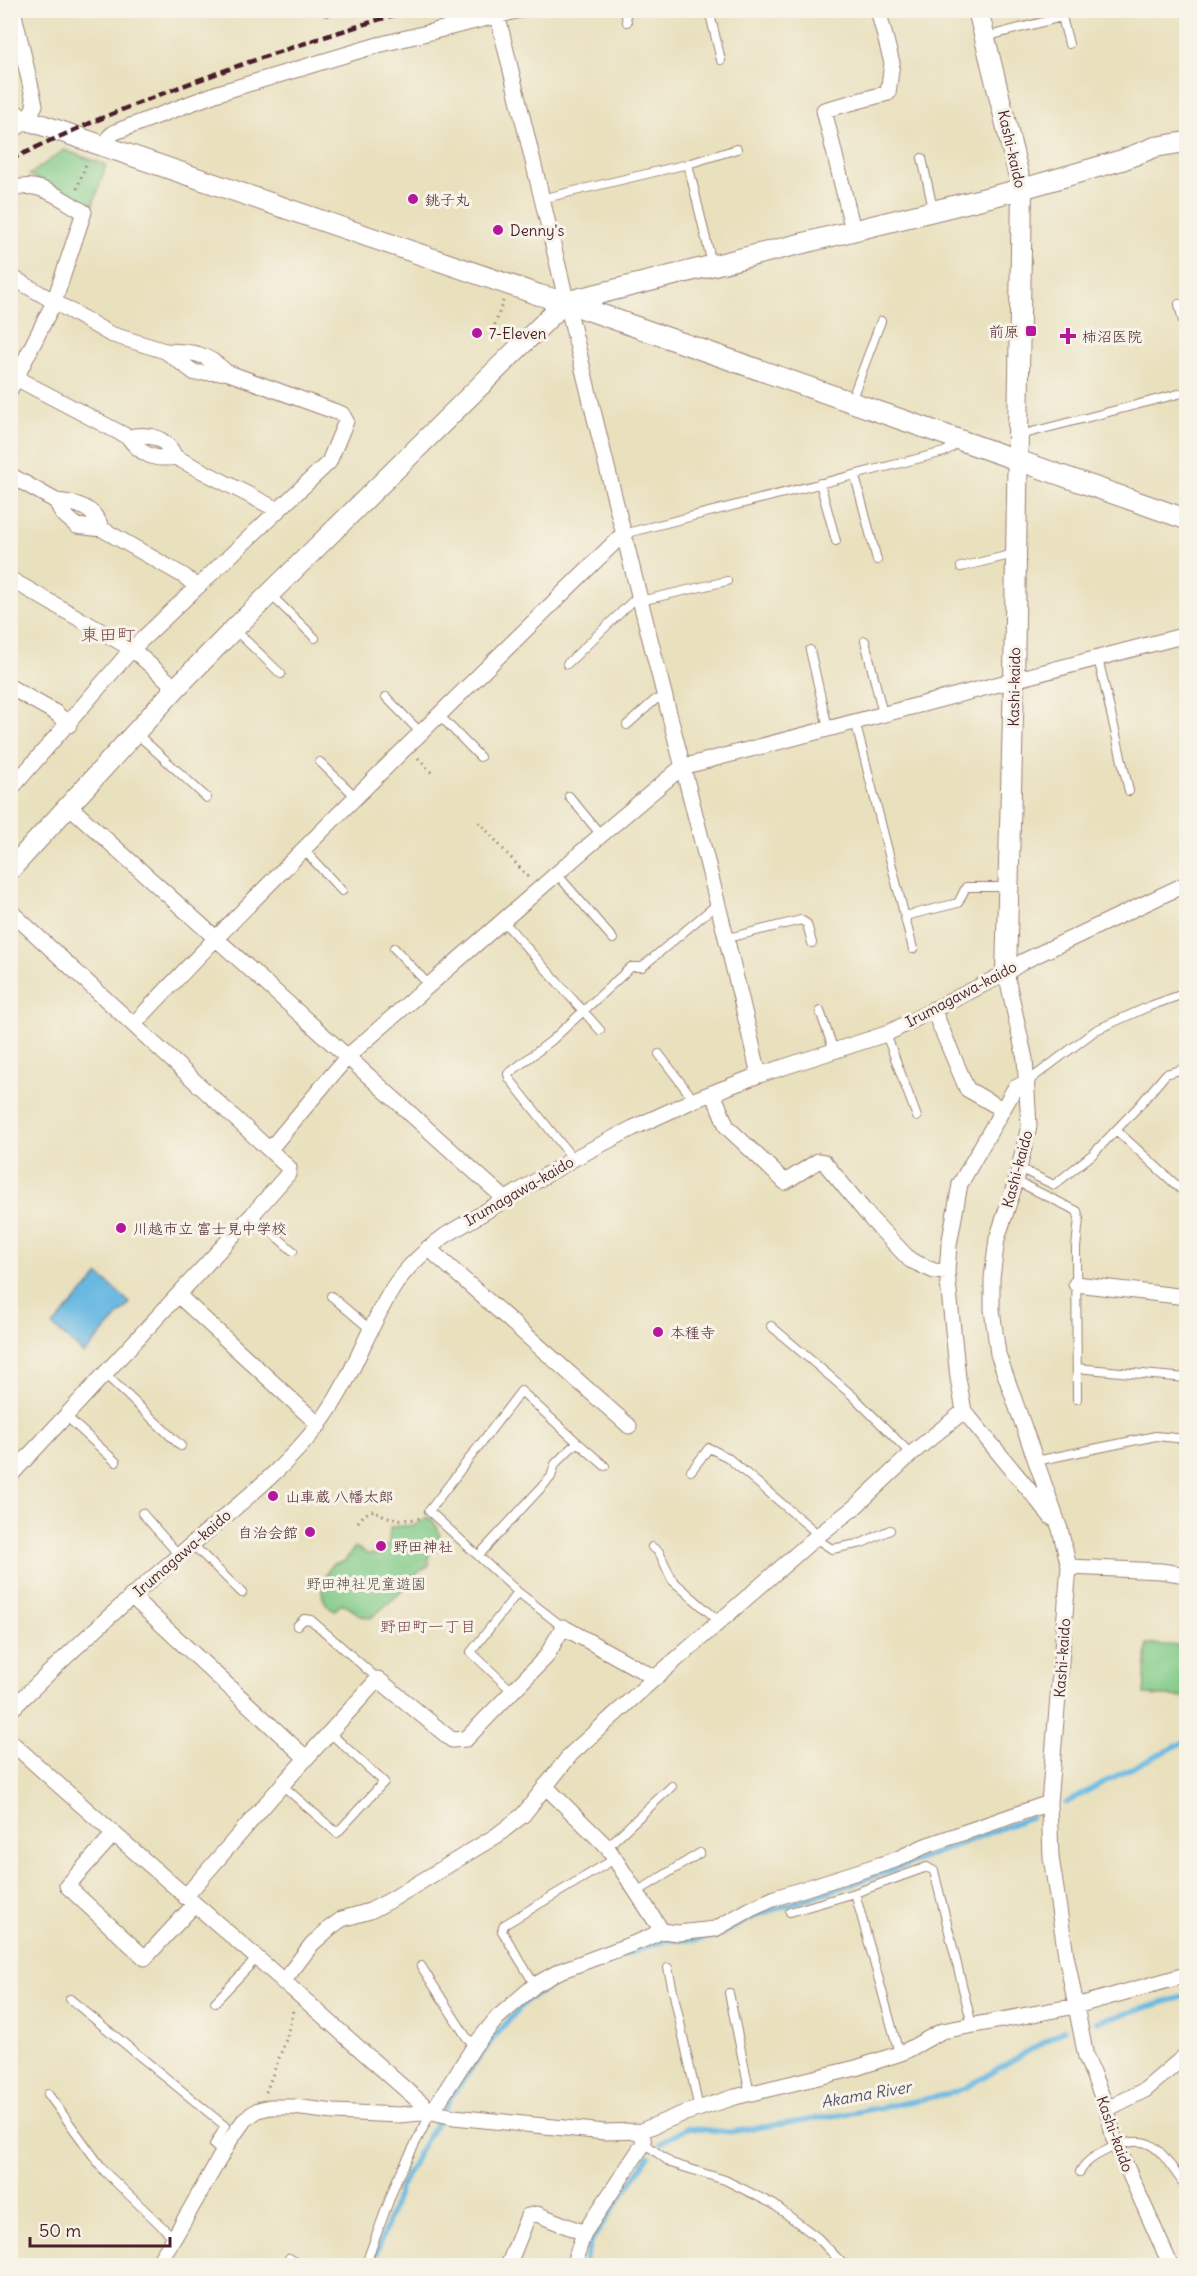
<svg xmlns="http://www.w3.org/2000/svg" width="1197" height="2276" viewBox="0 0 1197 2276" font-family="Delius,'Klee One',sans-serif">
	<style>
		.green { fill: #81ca87; stroke: #667459; stroke-width: 1.5 }
		.water { fill: #67b8e2; stroke: #586c86; stroke-width: 1.5 }
		.lines { fill: none; stroke-linecap: round; stroke-linejoin: round }
		.stream { stroke: #67b8e2; stroke-width: 5 }
		.service-casing { stroke: #9a8074; stroke-width: 10 }
		.minor-casing { stroke: #9a8074; stroke-width: 17 }
		.tertiary-casing { stroke: #9a8074; stroke-width: 22 }
		.path { stroke: #9a8074; stroke-width: 3; stroke-dasharray: 1.5 4.5; stroke-linecap: butt }
		.service { stroke: #fff; stroke-width: 8 }
		.minor { stroke: #fff; stroke-width: 15 }
		.tertiary { stroke: #fff; stroke-width: 20 }
		.rail { stroke: #4a1f2b; stroke-width: 4.5; stroke-dasharray: 9 4.5; stroke-linecap: butt }
		.poi-dot { fill: #b5179e; stroke: #f7f3e8; stroke-width: 2 }
		.labels { text-anchor: middle; dominant-baseline: central; stroke-width: 6; stroke-linejoin: round; paint-order: stroke }
		.street-label { font-size: 15px; fill: #4a1f2b; stroke: #f7f3e8 }
		.poi-label { font-size: 15px; fill: #4a1f2b; stroke: #f7f3e8; text-anchor: start }
		.park-label { font-size: 15px; fill: #5a5247; stroke: #f7f3e8 }
		.neighbourhood-label { font-size: 16px; fill: #7b494c; stroke: #f7f3e8 }
		.water-label { font-size: 16px; font-style: italic; fill: #54556b; stroke: #f7f3e8 }
		.quarter-label { font-size: 18px; fill: #7b494c; stroke: #f7f3e8 }
	</style>
	<rect width="100%" height="100%" fill="#f7f3e8"/>
	<filter id="ink" filterUnits="userSpaceOnUse"><feTurbulence type="fractalNoise" baseFrequency=".0167" numOctaves="2"/><feDisplacementMap in="SourceGraphic" scale="12" xChannelSelector="R" yChannelSelector="G"/><feConvolveMatrix kernelMatrix="1 2 1 2 8 2 1 2 1" color-interpolation-filters="sRGB"/></filter>
	<filter id="wash" filterUnits="userSpaceOnUse"><feTurbulence type="fractalNoise" baseFrequency=".008" numOctaves="4" result="noise"/><feDisplacementMap in="SourceGraphic" scale="24" xChannelSelector="R" yChannelSelector="G"/><feGaussianBlur stdDeviation="1.35" result="paint"/><feColorMatrix in="noise" values="0 0 0 0 0 0 0 0 0 0 0 0 0 0 0 0 0 1.4 0 .05"/><feComposite in="paint" operator="in"/></filter>
	<g filter="url(#wash)">
		<rect width="100%" height="100%" fill="#e9e0bd"/>
		<path class="green" d="M 64,150 L 106,165 L 93,205 L 29,175 Z
			M 427,1517 C 439,1523 442,1537 438,1549 L 429,1553 L 429,1565 L 416,1574 L 414,1584 L 406,1588 L 371,1618 L 362,1616 L 342,1603 L 334,1611 C 315,1598 322,1581 332,1564 L 345,1561 L 355,1547 L 368,1554 L 378,1555 L 389,1543 L 390,1527 L 416,1525 Z
			M 1147,1644 L 1186,1646 L 1186,1697 L 1144,1695 Z"/>
		<path class="water" d="M 99,1275 L 130,1303 L 84,1354 L 53,1326 Z"/>
		<g class="lines">
			<path class="stream" d="M 1066,1803 L 1102,1783 L 1186,1741
				M 1096,2022 L 1186,1996
				M 661,2143 L 686,2128 L 730,2132 L 852,2113 L 949,2094 L 965,2088 L 1064,2030
				M 372,2266 L 400,2188 L 420,2150 L 453,2094 L 498,2032 L 528,1999 L 563,1979 L 666,1940 L 696,1940 L 717,1936 L 758,1915 L 890,1871 L 1031,1817
				M 584,2266 L 590,2243 L 649,2156"/>
		</g>
	</g>
	<g filter="url(#ink)">
		<g class="lines">
			<defs>
				<path id="service" d="M 625,10 L 627,22
					M 709,10 L 721,60
					M 326,12 L 331,10
					M 985,37 L 1062,17 L 1069,44
					M 922,158 L 933,209
					M 688,164 L 712,264
					M 541,199 L 688,164 L 737,149
					M 1179,304 L 1186,334
					M 851,401 L 881,321
					M 1020,435 L 1186,392
					M 855,476 L 877,560
					M 820,483 L 836,541
					M 623,534 L 944,452 L 951,448 L 955,438
					M 961,567 L 1014,554
					M 271,595 L 315,638
					M 640,601 L 727,581
					M 234,629 L 281,674
					M 865,641 L 883,714
					M 810,650 L 828,728
					M 1098,658 L 1129,791
					M 567,664 L 639,595
					M 386,697 L 421,733
					M 439,715 L 480,757
					M 855,721 L 913,949
					M 627,725 L 655,700 L 664,697
					M 137,734 L 207,798
					M 320,762 L 356,797
					M 569,796 L 601,835
					M 303,849 L 342,891
					M 557,874 L 613,939
					M 905,916 L 958,903 L 966,887 L 1008,887
					M 504,922 L 600,1030
					M 728,938 L 801,920 L 807,924 L 812,943
					M 394,948 L 429,985
					M 820,1011 L 834,1051
					M 886,1034 L 917,1117
					M 659,1054 L 694,1100
					M 1027,1082 L 1096,1030 L 1150,1006 L 1186,993
					M 1116,1130 L 1186,1194
					M 573,1159 L 509,1078 L 508,1074 L 551,1041 L 631,967 L 642,967 L 717,904
					M 1019,1168 L 1054,1185 L 1093,1154 L 1138,1107 L 1166,1074 L 1186,1068
					M 1016,1181 L 1077,1211 L 1079,1218 L 1076,1248 L 1077,1399
					M 252,1215 L 293,1251
					M 331,1296 L 371,1330
					M 771,1326 L 853,1396 L 911,1454
					M 1077,1368 L 1186,1378
					M 105,1374 L 181,1446
					M 66,1416 L 116,1462
					M 577,1442 L 605,1466
					M 1036,1461 L 1156,1436 L 1186,1439
					M 691,1471 L 709,1448 L 727,1457 L 819,1535
					M 142,1513 L 179,1555
					M 815,1538 L 832,1549 L 862,1543 L 890,1530
					M 192,1544 L 242,1593
					M 652,1547 L 659,1552 L 672,1580 L 720,1622
					M 479,1555 L 551,1477 L 555,1464 L 577,1442 L 521,1391 L 429,1511 L 518,1592 L 563,1627
					M 297,1626 L 304,1619 L 311,1620 L 378,1679
					M 513,1692 L 471,1652 L 518,1592
					M 282,1785 L 337,1833 L 384,1782 L 330,1733
					M 607,1847 L 672,1786
					M 637,1892 L 700,1853
					M 855,1893 L 899,2053
					M 790,1912 L 855,1893 L 927,1867 L 934,1871 L 972,2025
					M 421,1966 L 467,2038 L 475,2045
					M 668,1968 L 699,2109
					M 535,1985 L 502,1931 L 504,1925 L 616,1858
					M 729,1993 L 750,2094
					M 70,1999 L 225,2126 L 214,2145 L 222,2153
					M 215,2002 L 256,1959
					M 48,2094 L 105,2172 L 174,2238
					M 644,2143 L 671,2163 L 725,2180 L 773,2204 L 818,2238 L 845,2266
					M 1080,2172 C 1086,2160 1097,2155 1109,2149 C 1153,2129 1160,2152 1184,2184
					M 289,2258 L 302,2266
					M 365,2266 L 397,2179 L 431,2113"/>
				<path id="minor" d="M 496,10 C 541,190 582,371 628,551 C 671,726 719,899 759,1075
					M 10,133 L 27,120 L 35,105 L 13,10
					M 107,147 L 110,136 L 115,132 L 218,93 L 378,45 L 520,10
					M 10,191 C 36,177 61,199 84,212 L 54,302 L 10,390
					M 853,230 L 824,110 L 888,93 L 892,63 L 878,10
					M 10,276 L 110,334 L 165,351
					M 10,375 L 128,437 C 141,454 153,461 175,457 C 166,437 149,433 128,437
					M 175,457 L 278,510
					M 10,475 L 56,501
					M 102,529 C 94,507 78,503 56,501 L 62,513 L 77,526 L 102,529 L 184,576 L 197,587
					M 10,579 L 132,649 L 176,688
					M 10,687 L 56,713 L 69,725
					M 10,790 L 132,649 L 329,462 L 346,421 L 342,414 L 226,372 C 205,352 193,352 165,351 L 195,373 L 226,372
					M 68,805 L 505,1199
					M 10,911 L 289,1168 L 288,1174 L 252,1215 L 10,1476
					M 1006,973 L 1025,1059 L 1029,1126 L 1016,1181 L 997,1239 L 992,1278 L 992,1309 L 998,1354 L 1060,1529 L 1069,1567 L 1049,1803 L 1051,1857 L 1066,1955 L 1086,2057 L 1107,2109 L 1114,2139 L 1171,2266
					M 933,1009 L 967,1089 L 1002,1109
					M 134,1024 C 292,856 459,696 623,534
					M 713,1093 L 727,1127 L 785,1182 L 818,1161 L 824,1162 L 872,1220 L 910,1260 L 934,1271 L 947,1272
					M 270,1149 L 348,1056 L 601,835 L 682,767 L 1186,635
					M 428,1248 L 629,1426
					M 1076,1284 L 1186,1297
					M 178,1295 L 319,1425
					M 964,1411 L 958,1378 L 947,1272 L 949,1245 L 960,1184 L 1015,1088 L 1027,1082
					M 1069,1567 L 1161,1571 L 1186,1575
					M 131,1596 L 306,1758
					M 655,1678 L 815,1538 L 856,1506 L 911,1454 L 964,1411 L 1052,1518
					M 10,1711 C 64,1657 120,1606 177,1557 C 223,1517 283,1472 319,1424 C 352,1382 366,1329 395,1285 C 408,1265 427,1249 446,1235 L 573,1159 L 633,1128 L 694,1100 L 759,1075 L 886,1034 L 1006,973 L 1024,961 L 1186,884
					M 10,1741 C 105,1828 203,1910 298,1994 C 343,2033 386,2074 432,2112
					M 545,1786 L 607,1847 L 662,1931
					M 113,1835 L 67,1886 L 145,1958 L 194,1905
					M 185,1897 L 282,1785 L 378,1679 L 452,1740 L 466,1739 L 546,1657 L 563,1627 L 655,1678 L 571,1754 L 523,1815 L 496,1836 L 389,1901 L 370,1911 L 342,1919 L 331,1927 L 312,1944 L 283,1982
					M 1107,2109 L 1145,2090 L 1186,2055
					M 432,2112 L 475,2045 L 497,2018 L 535,1985 L 560,1971 L 643,1940 L 662,1931 L 678,1933 L 715,1929 L 751,1909 L 775,1898 L 895,1860 L 925,1846 L 1049,1803
					M 156,2266 L 174,2238 L 230,2140 L 245,2119 L 258,2110 L 270,2107 L 294,2107 L 334,2112 L 399,2115 L 432,2112 L 454,2117 L 605,2132 L 641,2131 L 682,2114 L 735,2097 L 856,2068 L 904,2052 L 942,2031 L 1076,2006 L 1186,1975
					M 508,2266 L 528,2216 L 537,2214 L 584,2233
					M 573,2266 L 584,2233 L 644,2143 L 641,2131"/>
				<path id="tertiary" d="M 978,10 L 1022,189 L 1014,680 L 1006,973
					M 10,114 L 539,295 L 565,302 L 1186,519
					M 10,870 L 176,688 L 234,629 L 565,302 L 1022,189 L 1122,160 L 1155,147 L 1186,142"/>
			</defs>
			<use href="#service" class="service-casing"/>
			<use href="#minor" class="minor-casing"/>
			<use href="#tertiary" class="tertiary-casing"/>
			<path class="path" d="M 77,189 L 87,161
				M 495,325 L 503,301
				M 418,758 L 433,774
				M 479,822 L 528,877
				M 358,1522 L 365,1514 L 374,1510 C 386,1519 406,1522 420,1518
				M 266,2092 L 287,2037 L 293,2010"/>
			<use href="#service" class="service"/>
			<use href="#minor" class="minor"/>
			<use href="#tertiary" class="tertiary"/>
			<path class="rail" d="M 10,160 C 138,97 273,52 410,10"/>
		</g>
	</g>
	<g class="poi-dot">
		<circle cx="413" cy="199" r="6"/>
		<circle cx="498" cy="230" r="6"/>
		<rect x="1025" y="325" width="12" height="12" rx="3"/>
		<circle cx="477" cy="333" r="6"/>
		<path d="M1065 327h6v6h6v6h-6v6h-6v-6h-6v-6h6z"/>
		<circle cx="121" cy="1228" r="6"/>
		<circle cx="658" cy="1332" r="6"/>
		<circle cx="273" cy="1496" r="6"/>
		<circle cx="310" cy="1532" r="6"/>
		<circle cx="381" cy="1546" r="6"/>
	</g>
	<g class="labels">
		<g class="street-label">
			<text transform="translate(1012 149) rotate(77)">Kashi-kaido</text>
			<text transform="translate(1014 687) rotate(-89)">Kashi-kaido</text>
			<text transform="translate(961 994) rotate(-28)">Irumagawa-kaido</text>
			<text transform="translate(1017 1169) rotate(-75)">Kashi-kaido</text>
			<text transform="translate(519 1191) rotate(-30)">Irumagawa-kaido</text>
			<text transform="translate(182 1553) rotate(-41)">Irumagawa-kaido</text>
			<text transform="translate(1062 1658) rotate(-86)">Kashi-kaido</text>
			<text transform="translate(1115 2134) rotate(70)">Kashi-kaido</text>
		</g>
		<g class="poi-label">
			<text x="425" y="199">銚子丸</text>
			<text x="510" y="230">Denny's</text>
			<text x="1019" y="331" text-anchor="end">前原</text>
			<text x="489" y="333">7-Eleven</text>
			<text x="1082" y="336">柿沼医院</text>
			<text x="133" y="1228">川越市立 富士見中学校</text>
			<text x="670" y="1332">本種寺</text>
			<text x="285" y="1496">山車蔵 八幡太郎</text>
			<text x="298" y="1532" text-anchor="end">自治会館</text>
			<text x="393" y="1546">野田神社</text>
		</g>
		<g class="park-label">
			<text x="366" y="1583">野田神社児童遊園</text>
		</g>
		<g class="neighbourhood-label">
			<text x="428" y="1626">野田町一丁目</text>
		</g>
		<g class="water-label">
			<text transform="translate(866 2094) rotate(-10)">Akama River</text>
		</g>
		<g class="quarter-label">
			<text x="108" y="634">東田町</text>
		</g>
	</g>
	<rect width="1197" height="2276" fill="none" stroke="#f7f3e8" stroke-width="36"/>
	<path d="M30 2237v9h140v-9" fill="none" stroke="#4a1f2b" stroke-width="3"/>
	<text x="39" y="2237" font-size="18" fill="#4a1f2b" stroke="#f7f3e8" stroke-width="4.5" paint-order="stroke">50 m</text>
</svg>
